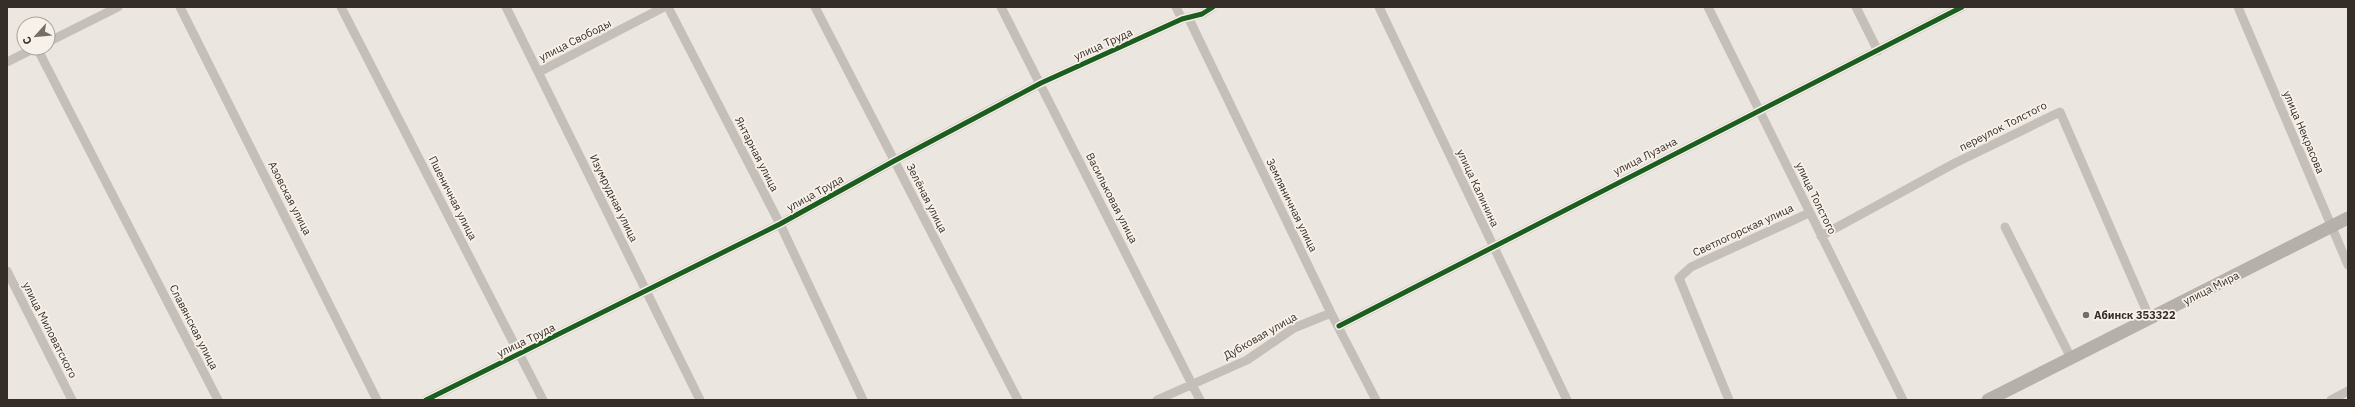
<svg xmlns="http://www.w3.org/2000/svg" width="2355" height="407" viewBox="0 0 2355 407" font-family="'IBM Plex Sans',sans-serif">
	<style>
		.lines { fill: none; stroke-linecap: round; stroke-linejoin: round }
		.minor { stroke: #c5bfba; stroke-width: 9 }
		.secondary { stroke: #b6b0aa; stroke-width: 13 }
		.cycleway-casing { stroke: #f8f1e9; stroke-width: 8 }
		.cycleway { stroke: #1b5e20; stroke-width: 5 }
		.poi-dot { fill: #756e68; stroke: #f8f1e9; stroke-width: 1.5 }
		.labels { text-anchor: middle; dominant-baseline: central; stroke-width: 3.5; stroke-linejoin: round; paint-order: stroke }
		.street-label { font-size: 11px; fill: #352d28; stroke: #f8f1e9 }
		.poi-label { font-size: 11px; font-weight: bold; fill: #352d28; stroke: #f8f1e9; text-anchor: start }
	</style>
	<rect width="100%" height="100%" fill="#ece6e0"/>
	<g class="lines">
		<path class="minor" d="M 180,7 L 377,400
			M 341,7 L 543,400
			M 506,7 L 700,400
			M 668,7 L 780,224 L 863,400
			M 815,7 L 1018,400
			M 1001,7 L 1200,400
			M 1176,7 L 1182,19
			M 1379,7 L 1567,400
			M 1708,7 L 1903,400
			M 1856,7 L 1878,51
			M 2238,7 L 2348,265
			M 1189,19 L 1331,313 L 1376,400
			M 48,42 L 118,7
			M 37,48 L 218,400
			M 7,62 L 35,48
			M 539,72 L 664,7
			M 2005,227 L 2071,358
			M 1821,236 L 1955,163 L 2060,112 L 2150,319
			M 7,271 L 72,400
			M 1339,326 L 1962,7
			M 426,400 L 780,224 L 894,161 L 1041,83 L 1182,19 L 1202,14 L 1213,7
			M 1157,400 L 1247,360 L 1294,328 L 1331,313
			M 1729,400 L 1679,278 L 1691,267 L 1809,213
			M 2331,400 L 2348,391"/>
		<path class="secondary" d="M 1988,400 L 2348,218"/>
		<defs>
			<path id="cycleway" d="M 1339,326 L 1962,7
				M 426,400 L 780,224 L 894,161 L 1041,83 L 1182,19 L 1202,14 L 1213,7"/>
		</defs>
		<use href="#cycleway" class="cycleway-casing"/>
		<use href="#cycleway" class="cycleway"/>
	</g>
	<circle class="poi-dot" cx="2086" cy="315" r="4"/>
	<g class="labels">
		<g class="street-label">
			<text transform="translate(575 40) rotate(-27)">улица Свободы</text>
			<text transform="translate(1103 44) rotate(-24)">улица Труда</text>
			<text transform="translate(2003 126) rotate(-27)">переулок Толстого</text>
			<text transform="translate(2304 132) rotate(67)">улица Некрасова</text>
			<text transform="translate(757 154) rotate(63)">Янтарная улица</text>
			<text transform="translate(1645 156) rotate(-27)">улица Лузана</text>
			<text transform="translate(1478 188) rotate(65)">улица Калинина</text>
			<text transform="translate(815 193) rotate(-29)">улица Труда</text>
			<text transform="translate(290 198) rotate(63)">Азовская улица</text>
			<text transform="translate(453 198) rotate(63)">Пшеничная улица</text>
			<text transform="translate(614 198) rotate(64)">Изумрудная улица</text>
			<text transform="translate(927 198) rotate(63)">Зелёная улица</text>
			<text transform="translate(1112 198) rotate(63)">Васильковая улица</text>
			<text transform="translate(1816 198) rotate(64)">улица Толстого</text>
			<text transform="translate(1292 205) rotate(64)">Земляничная улица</text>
			<text transform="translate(1743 230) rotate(-25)">Светлогорская улица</text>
			<text transform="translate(2211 288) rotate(-27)">улица Мира</text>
			<text transform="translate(194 327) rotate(63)">Славянская улица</text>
			<text transform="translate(50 330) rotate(63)">улица Миловатского</text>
			<text transform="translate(1260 336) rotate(-30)">Дубковая улица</text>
			<text transform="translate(526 340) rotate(-26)">улица Труда</text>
		</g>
		<g class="poi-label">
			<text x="2094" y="315">Абинск 353322</text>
		</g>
	</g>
	<rect width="2355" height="407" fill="none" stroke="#352d28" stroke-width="16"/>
	<g transform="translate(36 36) rotate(243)"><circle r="19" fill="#f8f1e9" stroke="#aaa39c"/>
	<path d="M0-3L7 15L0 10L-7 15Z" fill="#756e68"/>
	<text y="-6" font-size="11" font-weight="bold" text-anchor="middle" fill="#352d28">С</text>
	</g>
</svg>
